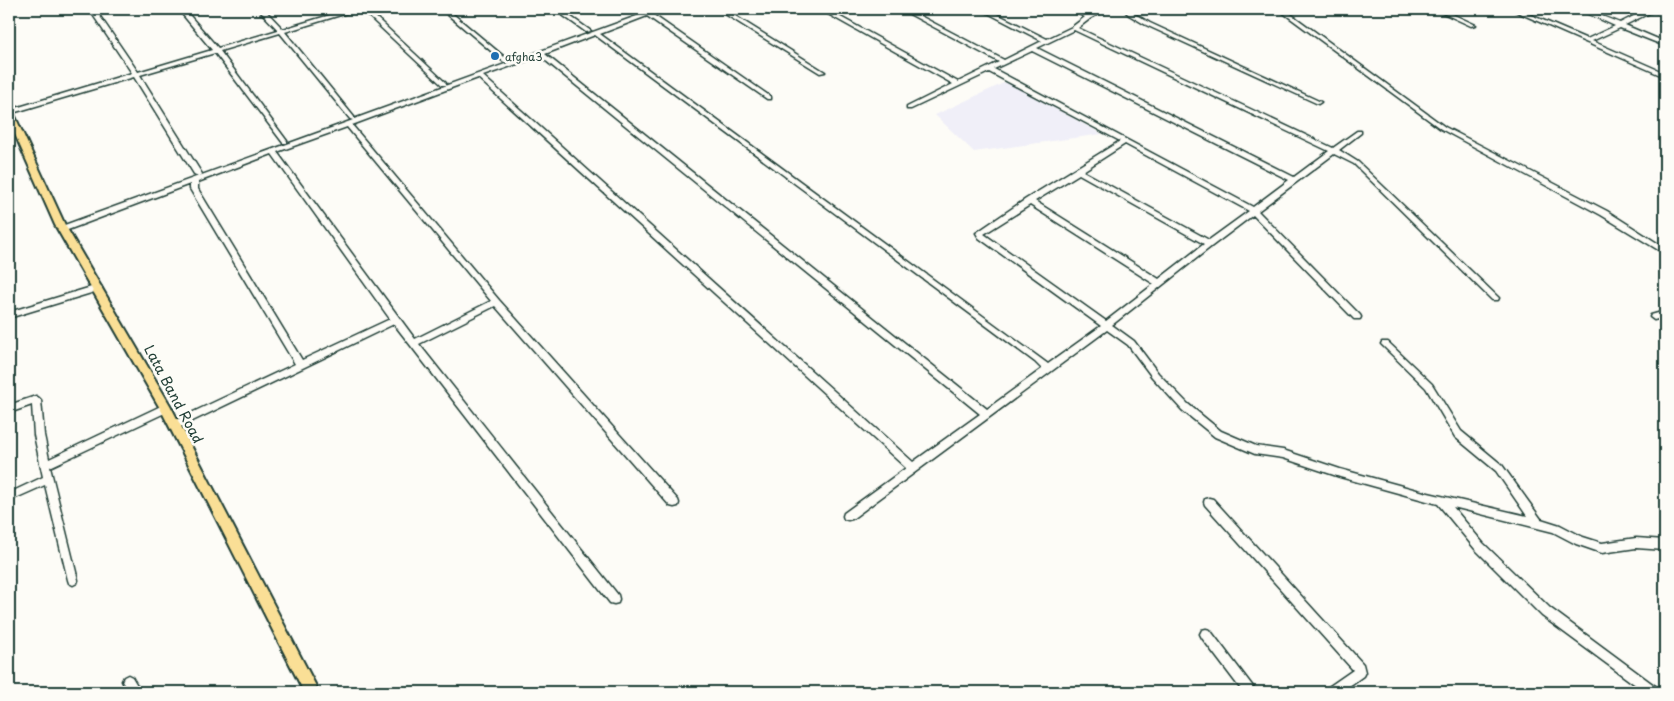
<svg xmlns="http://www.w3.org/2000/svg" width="1674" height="701" viewBox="0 0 1674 701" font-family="'Playpen Sans',sans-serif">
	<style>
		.built { fill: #f0eff8 }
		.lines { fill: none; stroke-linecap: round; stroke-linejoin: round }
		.minor-casing { stroke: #1f3d34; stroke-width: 3 }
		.major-casing { stroke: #1f3d34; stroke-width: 4 }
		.minor { fill: #fdfcf7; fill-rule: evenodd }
		.major { fill: #fadf96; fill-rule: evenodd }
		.poi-dot { fill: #1f6fb2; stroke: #fdfcf7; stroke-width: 2 }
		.labels { text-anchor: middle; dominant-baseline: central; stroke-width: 5; stroke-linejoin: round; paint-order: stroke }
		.far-poi-label { font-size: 11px; fill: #1f3d34; stroke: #fdfcf7; text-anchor: start }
		.street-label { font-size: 14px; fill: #1f3d34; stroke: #fdfcf7 }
	</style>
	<rect width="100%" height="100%" fill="#fdfcf7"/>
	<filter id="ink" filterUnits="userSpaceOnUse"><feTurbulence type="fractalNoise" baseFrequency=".02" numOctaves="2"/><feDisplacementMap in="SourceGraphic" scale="10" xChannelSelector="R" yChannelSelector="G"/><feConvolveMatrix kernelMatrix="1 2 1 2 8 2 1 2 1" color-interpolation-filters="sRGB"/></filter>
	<g filter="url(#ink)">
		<path class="built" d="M 1006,82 L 1102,134 L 974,152 L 935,115 Z"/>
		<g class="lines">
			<defs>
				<path id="minor" d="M 89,9 L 95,9 L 138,72 L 212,50 L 178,9 L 184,9 L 218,48 L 278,30 L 258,9 L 264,9 L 283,29 L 350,9 L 358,9 L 357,10 L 285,32 L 354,117 L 354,119 L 656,9 L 664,9 L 652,14 L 771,97 L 771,99 L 767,99 L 647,16 L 600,34 L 1048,364 L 1101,326 L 979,238 L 976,233 L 1026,199 L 1120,141 L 989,72 L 911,109 L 907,109 L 907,107 L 953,84 L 819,9 L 826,9 L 958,82 L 999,62 L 900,9 L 907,9 L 1004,60 L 1042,41 L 980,9 L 987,9 L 1047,39 L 1072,27 L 1085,17 L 1067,9 L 1074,9 L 1089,15 L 1102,9 L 1109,9 L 1091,18 L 1078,28 L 1333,148 L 1357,131 L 1361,131 L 1361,133 L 1339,150 L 1358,162 L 1499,298 L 1498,300 L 1492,300 L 1354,164 L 1334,154 L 1258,211 L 1360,315 L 1361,317 L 1360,319 L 1354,319 L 1253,215 L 1212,246 L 1112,325 L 1134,341 L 1158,373 L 1188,404 L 1221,431 L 1256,446 L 1283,450 L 1340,469 L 1424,492 L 1527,516 L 1496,471 L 1455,437 L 1426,388 L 1381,344 L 1382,342 L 1388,342 L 1432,384 L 1461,431 L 1502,465 L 1541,519 L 1560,525 L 1583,537 L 1602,543 L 1636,538 L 1665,540 L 1665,550 L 1636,548 L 1602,553 L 1576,544 L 1553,532 L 1453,507 L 1483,543 L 1550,608 L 1658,688 L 1660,692 L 1645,692 L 1542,616 L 1475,549 L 1438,504 L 1340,477 L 1283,458 L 1255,454 L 1215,437 L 1182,410 L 1152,377 L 1128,345 L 1107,330 L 852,519 L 848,520 L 844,519 L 843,516 L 844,513 L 906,468 L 478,78 L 352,125 L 499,300 L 678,500 L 679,503 L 678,506 L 674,507 L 670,506 L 495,306 L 419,344 L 618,595 L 619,599 L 618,603 L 614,604 L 610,603 L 394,324 L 178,428 L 172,428 L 170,425 L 172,422 L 295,364 L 190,189 L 190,184 L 65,231 L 62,231 L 58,229 L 59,227 L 353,120 L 350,119 L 280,33 L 220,51 L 287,141 L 287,143 L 283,143 L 215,53 L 140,75 L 202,174 L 201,176 L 198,176 L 194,174 L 134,77 L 9,114 L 9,110 L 132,73 ZM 1074,30 L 1329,151 L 1294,177 L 1037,48 ZM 595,35 L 1035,362 L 1042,369 L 987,409 L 545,54 ZM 1032,51 L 1289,180 L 1253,207 L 994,69 ZM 540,56 L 980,414 L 913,462 L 483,76 ZM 347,127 L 491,301 L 415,339 L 277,152 ZM 1125,144 L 1249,211 L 1209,240 L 1083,171 ZM 272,154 L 390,319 L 302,360 L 198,189 L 198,182 ZM 1079,174 L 1204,244 L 1159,279 L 1035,201 ZM 1030,205 L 1154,284 L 1106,321 L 984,234 Z
					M 361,9 L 367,9 L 446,83 L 446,85 L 442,85 Z
					M 441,9 L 447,9 L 508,60 L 508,62 L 504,62 Z
					M 554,9 L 560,9 L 591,31 L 586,32 Z
					M 717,9 L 724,9 L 825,72 L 820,73 Z
					M 1123,9 L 1129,9 L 1133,13 L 1150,23 L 1321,102 L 1318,104 L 1316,103 L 1146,25 L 1129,15 Z
					M 1278,9 L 1284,9 L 1445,127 L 1607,211 L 1665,248 L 1665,254 L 1601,215 L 1441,129 Z
					M 1434,9 L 1441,9 L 1476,25 L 1471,26 Z
					M 1510,9 L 1517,9 L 1587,39 L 1615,26 L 1577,9 L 1584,9 L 1620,23 C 1635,16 1648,5 1665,12 L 1665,16 L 1654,11 L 1625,25 L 1665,42 L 1665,46 L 1620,28 L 1592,41 L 1665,73 L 1665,77 Z
					M 98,285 L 101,286 L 102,288 L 101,290 L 9,318 L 9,312 Z
					M 1665,311 L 1665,317 L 1654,320 L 1650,317 L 1651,315 Z
					M 36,396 L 39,398 L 41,400 L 44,435 L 49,459 L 163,405 L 169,405 L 171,408 L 169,411 L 50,467 L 78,580 L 77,583 L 73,585 L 69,583 L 68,580 L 45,485 L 9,501 L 9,493 L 43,477 L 34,435 L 32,405 L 9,413 L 9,405 Z
					M 1209,498 L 1213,499 L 1363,664 L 1365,672 L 1363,676 L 1341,692 L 1325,692 L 1327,688 L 1353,670 L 1205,505 L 1204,502 L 1205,499 Z
					M 1206,629 L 1210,630 L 1254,688 L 1256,692 L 1243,692 L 1202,638 L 1200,634 L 1202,630 Z
					M 128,675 L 132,677 L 141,692 L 128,692 L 122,681 L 124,677 Z"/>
				<path id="major" d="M 9,110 L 13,112 L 65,225 L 170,405 L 319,692 L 304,692 L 161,410 L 55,225 L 9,121 Z"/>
			</defs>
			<use href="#minor" class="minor-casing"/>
			<use href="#major" class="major-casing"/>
			<use href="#minor" class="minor"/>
			<use href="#major" class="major"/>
		</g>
	</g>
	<circle class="poi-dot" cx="495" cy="56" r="5"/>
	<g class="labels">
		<g class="far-poi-label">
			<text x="505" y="56">afgha3</text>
		</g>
		<g class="street-label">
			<text transform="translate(174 394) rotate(62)">Lata Band Road</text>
		</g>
	</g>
	<rect width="1674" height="701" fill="none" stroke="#fdfcf7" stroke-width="30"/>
	<rect x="15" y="15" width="1644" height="671" fill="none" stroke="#1f3d34" stroke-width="2" filter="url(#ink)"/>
</svg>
